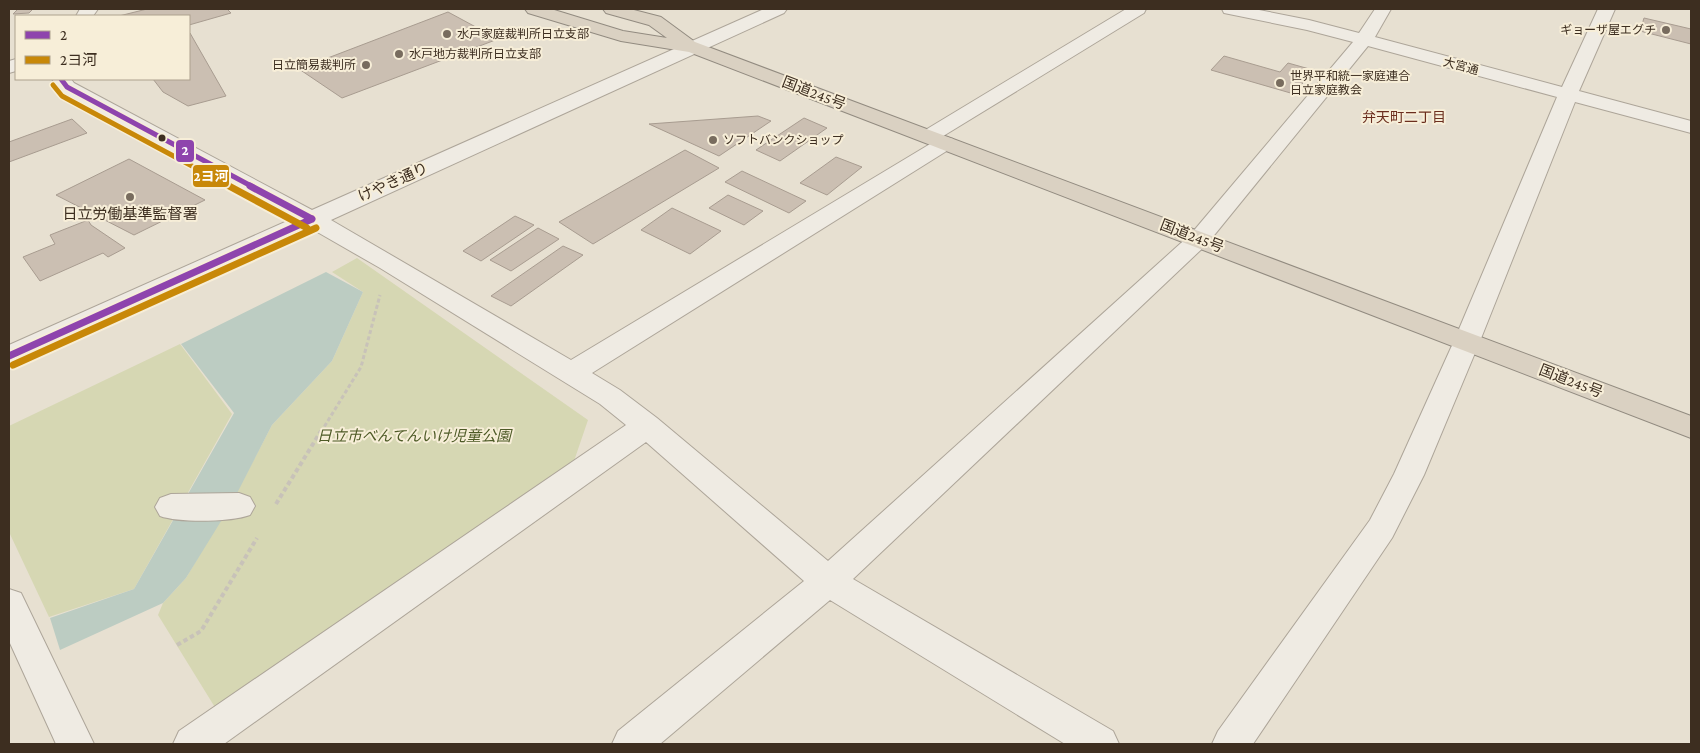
<svg xmlns="http://www.w3.org/2000/svg" width="1700" height="753" viewBox="0 0 1700 753" font-family="'Crimson Pro','Noto Sans JP',serif">
	<style>
		.green { fill: #d6d7b3 }
		.water { fill: #bcccc2 }
		.building { fill: #cbbfb2; stroke: #a89c90 }
		.lines { fill: none; stroke-linecap: round; stroke-linejoin: round }
		.minor-casing { stroke: #ada599; stroke-width: 2 }
		.highway-casing { stroke: #928b80; stroke-width: 2 }
		.path-far1 { stroke: #c8c2b9; stroke-width: 3; stroke-dasharray: 4 2.5; stroke-linecap: butt }
		.path { stroke: #c8c2b9; stroke-width: 4; stroke-dasharray: 4.5 3; stroke-linecap: butt }
		.minor { fill: #efebe3; fill-rule: evenodd }
		.highway { fill: #dad1c2; fill-rule: evenodd }
		.bus-1-far1-casing { stroke: #f7eed8; stroke-width: 8 }
		.bus-1-casing { stroke: #f7eed8; stroke-width: 11 }
		.bus-2-far1-casing { stroke: #f7eed8; stroke-width: 8 }
		.bus-2-casing { stroke: #f7eed8; stroke-width: 11 }
		.bus-1-far1 { stroke: #8e44ad; stroke-width: 5 }
		.bus-1 { stroke: #8e44ad; stroke-width: 7 }
		.bus-2-far1 { stroke: #c88808; stroke-width: 5 }
		.bus-2 { stroke: #c88808; stroke-width: 7 }
		.poi-dot { fill: #786c5e; stroke: #f7eed8; stroke-width: 2 }
		.bus-dot { fill: #3d2e20; stroke: #f7eed8; stroke-width: 2 }
		.labels { text-anchor: middle; dominant-baseline: central; stroke-width: 4; stroke-linejoin: round; paint-order: stroke }
		.far-poi-label { font-size: 12px; fill: #3d2e20; stroke: #f7eed8; text-anchor: start }
		.far-street-label { font-size: 12px; fill: #3d2e20; stroke: #f7eed8 }
		.far-neighbourhood-label { font-size: 14px; fill: #6b2e1e; stroke: #f7eed8 }
		.street-label { font-size: 15px; fill: #3d2e20; stroke: #f7eed8 }
		.poi-label { font-size: 15px; fill: #3d2e20; stroke: #f7eed8 }
		.park-label { font-size: 15px; font-style: italic; fill: #4d5a26; stroke: #f7eed8 }
		.line-badge { stroke: #f7eed8; stroke-width: 2 }
		.badge-label { font-size: 14px; text-anchor: middle; font-weight: bold; fill: #fff }
	</style>
	<rect width="100%" height="100%" fill="#e7e0d1"/>
	<path class="green" d="M 357,258 L 588,420 L 573,464 L 216,709 L 158,615 L 163,603 L 186,578 L 238,490 L 272,425 L 332,361 L 363,292 L 332,272 Z
		M 180,344 L 232,414 L 134,589 L 49,617 L 9,532 L 9,426 Z"/>
	<path class="water" d="M 326,272 L 363,292 L 332,361 L 272,425 L 231,505 L 186,578 L 163,603 L 60,650 L 50,618 L 134,589 L 234,413 L 181,344 Z"/>
	<path class="building" d="M 18,9 L 33,9 L 29,13 L 13,14 Z
		M 147,9 L 227,9 L 231,13 L 189,25 L 189,16 L 119,16 Z
		M 448,12 L 498,39 L 342,98 L 299,69 Z
		M 1644,18 L 1691,29 L 1691,44 L 1640,31 Z
		M 189,33 L 190,33 L 226,96 L 188,106 L 163,92 L 153,79 L 189,79 Z
		M 1224,56 L 1280,72 L 1288,63 L 1313,70 L 1294,94 L 1211,70 Z
		M 758,116 L 771,121 L 719,156 L 649,124 Z
		M 804,118 L 827,128 L 780,161 L 756,150 Z
		M 72,119 L 87,133 L 9,162 L 9,142 Z
		M 685,150 L 719,168 L 593,244 L 559,222 Z
		M 836,157 L 862,167 L 827,195 L 800,183 Z
		M 129,159 L 205,200 L 134,235 L 56,195 Z
		M 742,171 L 806,201 L 789,213 L 725,182 Z
		M 728,195 L 763,211 L 744,225 L 709,208 Z
		M 672,208 L 721,231 L 690,254 L 641,230 Z
		M 515,216 L 534,225 L 481,261 L 463,251 Z
		M 88,220 L 91,225 L 125,248 L 108,257 L 103,253 L 40,281 L 23,257 L 55,244 L 50,235 Z
		M 538,228 L 559,239 L 511,271 L 490,260 Z
		M 563,246 L 583,255 L 511,306 L 491,296 Z"/>
	<g class="lines">
		<defs>
			<path id="minor" d="M 80,9 L 98,9 L 93,16 L 76,16 Z
				M 764,9 L 787,9 L 784,13 L 331,220 L 571,360 L 935,141 L 929,142 L 922,140 L 919,136 L 922,132 L 1126,9 L 1146,9 L 1144,13 L 940,138 L 946,137 L 953,139 L 956,143 L 953,147 L 592,373 L 620,390 L 657,418 L 828,561 L 1191,234 L 1353,42 L 1307,30 L 1224,13 L 1222,9 L 1254,9 L 1309,20 L 1359,33 L 1375,9 L 1391,9 L 1375,37 L 1562,87 L 1598,9 L 1615,9 L 1579,91 L 1691,121 L 1691,133 L 1575,102 L 1480,341 L 1424,475 L 1392,538 L 1253,744 L 1212,744 L 1218,731 L 1370,520 L 1394,474 L 1454,341 L 1557,97 L 1368,46 L 1207,244 L 853,579 L 1113,731 L 1119,744 L 1065,744 L 830,600 L 660,744 L 612,744 L 618,731 L 804,581 L 646,442 L 224,744 L 173,744 L 179,731 L 626,425 L 600,404 L 380,268 L 312,229 L 19,363 L 9,365 L 9,345 L 294,218 L 60,91 L 52,79 L 71,79 L 74,83 L 312,210 Z
				M 16,59 L 16,71 L 9,73 L 9,61 Z
				M 239,493 L 250,497 L 255,506 L 250,515 C 231,522 179,523 160,516 L 155,507 L 160,498 L 171,494 Z
				M 9,589 L 21,593 L 94,744 L 56,744 L 9,641 Z"/>
			<path id="highway" d="M 525,9 L 551,9 L 623,31 L 667,38 L 649,25 L 606,13 L 603,9 L 630,9 L 661,17 L 695,42 L 1691,416 L 1691,438 L 689,52 L 621,41 L 528,13 Z"/>
		</defs>
		<use href="#minor" class="minor-casing"/>
		<use href="#highway" class="highway-casing"/>
		<path class="path-far1" d="M 321,432 L 361,367 L 380,295"/>
		<path class="path" d="M 276,504 L 321,431
			M 177,645 L 201,631 L 257,538"/>
		<use href="#minor" class="minor"/>
		<use href="#highway" class="highway"/>
		<defs>
			<path id="bus-1-far1" d="M 61,79 L 67,87 L 253,187"/>
			<path id="bus-1" d="M 250,186 L 312,219
				M 9,356 L 312,219"/>
			<path id="bus-2-far1" d="M 53,85 L 62,96 L 231,187"/>
			<path id="bus-2" d="M 229,186 L 307,228
				M 13,365 L 316,228"/>
		</defs>
		<use href="#bus-1-far1" class="bus-1-far1-casing"/>
		<use href="#bus-1" class="bus-1-casing"/>
		<use href="#bus-2-far1" class="bus-2-far1-casing"/>
		<use href="#bus-2" class="bus-2-casing"/>
		<use href="#bus-1-far1" class="bus-1-far1"/>
		<use href="#bus-1" class="bus-1"/>
		<use href="#bus-2-far1" class="bus-2-far1"/>
		<use href="#bus-2" class="bus-2"/>
	</g>
	<g class="poi-dot">
		<circle cx="1666" cy="30" r="5"/>
		<circle cx="447" cy="34" r="5"/>
		<circle cx="399" cy="54" r="5"/>
		<circle cx="366" cy="65" r="5"/>
		<circle cx="1280" cy="83" r="5"/>
		<circle cx="713" cy="140" r="5"/>
		<circle cx="130" cy="197" r="5"/>
	</g>
	<circle class="bus-dot" cx="162" cy="138" r="4.5"/>
	<g class="labels">
		<g class="far-poi-label">
			<text x="1656" y="30" text-anchor="end">ギョーザ屋エグチ</text>
			<text x="457" y="34">水戸家庭裁判所日立支部</text>
			<text x="409" y="54">水戸地方裁判所日立支部</text>
			<text x="356" y="65" text-anchor="end">日立簡易裁判所</text>
			<text x="1290" y="76">世界平和統一家庭連合<tspan x="1290" dy="14">日立家庭教会</tspan></text>
			<text x="723" y="140">ソフトバンクショップ</text>
		</g>
		<g class="far-street-label">
			<text transform="translate(1461 66) rotate(15)">大宮通</text>
		</g>
		<g class="far-neighbourhood-label">
			<text x="1404" y="117">弁天町二丁目</text>
		</g>
		<g class="street-label">
			<text transform="translate(814 93) rotate(21)">国道245号</text>
			<text transform="translate(393 182) rotate(-24)">けやき通り</text>
			<text transform="translate(1192 236) rotate(21)">国道245号</text>
			<text transform="translate(1571 381) rotate(21)">国道245号</text>
		</g>
		<g class="poi-label">
			<text x="130" y="214">日立労働基準監督署</text>
		</g>
		<g class="park-label">
			<text x="414" y="436">日立市べんてんいけ児童公園</text>
		</g>
	</g>
	<g class="line-badge">
		<rect x="175" y="139" width="20" height="24" rx="5" fill="#8e44ad"/>
		<rect x="192" y="164" width="38" height="24" rx="5" fill="#c88808"/>
	</g>
	<g class="badge-label">
		<text x="185" y="155">2</text>
		<text x="211" y="181">2ヨ河</text>
	</g>
	<rect width="1700" height="753" fill="none" stroke="#3d2e20" stroke-width="20"/>
	<rect x="15" y="15" width="175" height="65" fill="#f7eed8" stroke="#ada18e"/>
	<rect x="25" y="31" width="25" height="8" fill="#8e44ad" stroke="#ada18e"/>
	<text x="60" y="40" font-size="15" fill="#3d2e20">2</text>
	<rect x="25" y="56" width="25" height="8" fill="#c88808" stroke="#ada18e"/>
	<text x="60" y="65" font-size="15" fill="#3d2e20">2ヨ河</text>
</svg>
